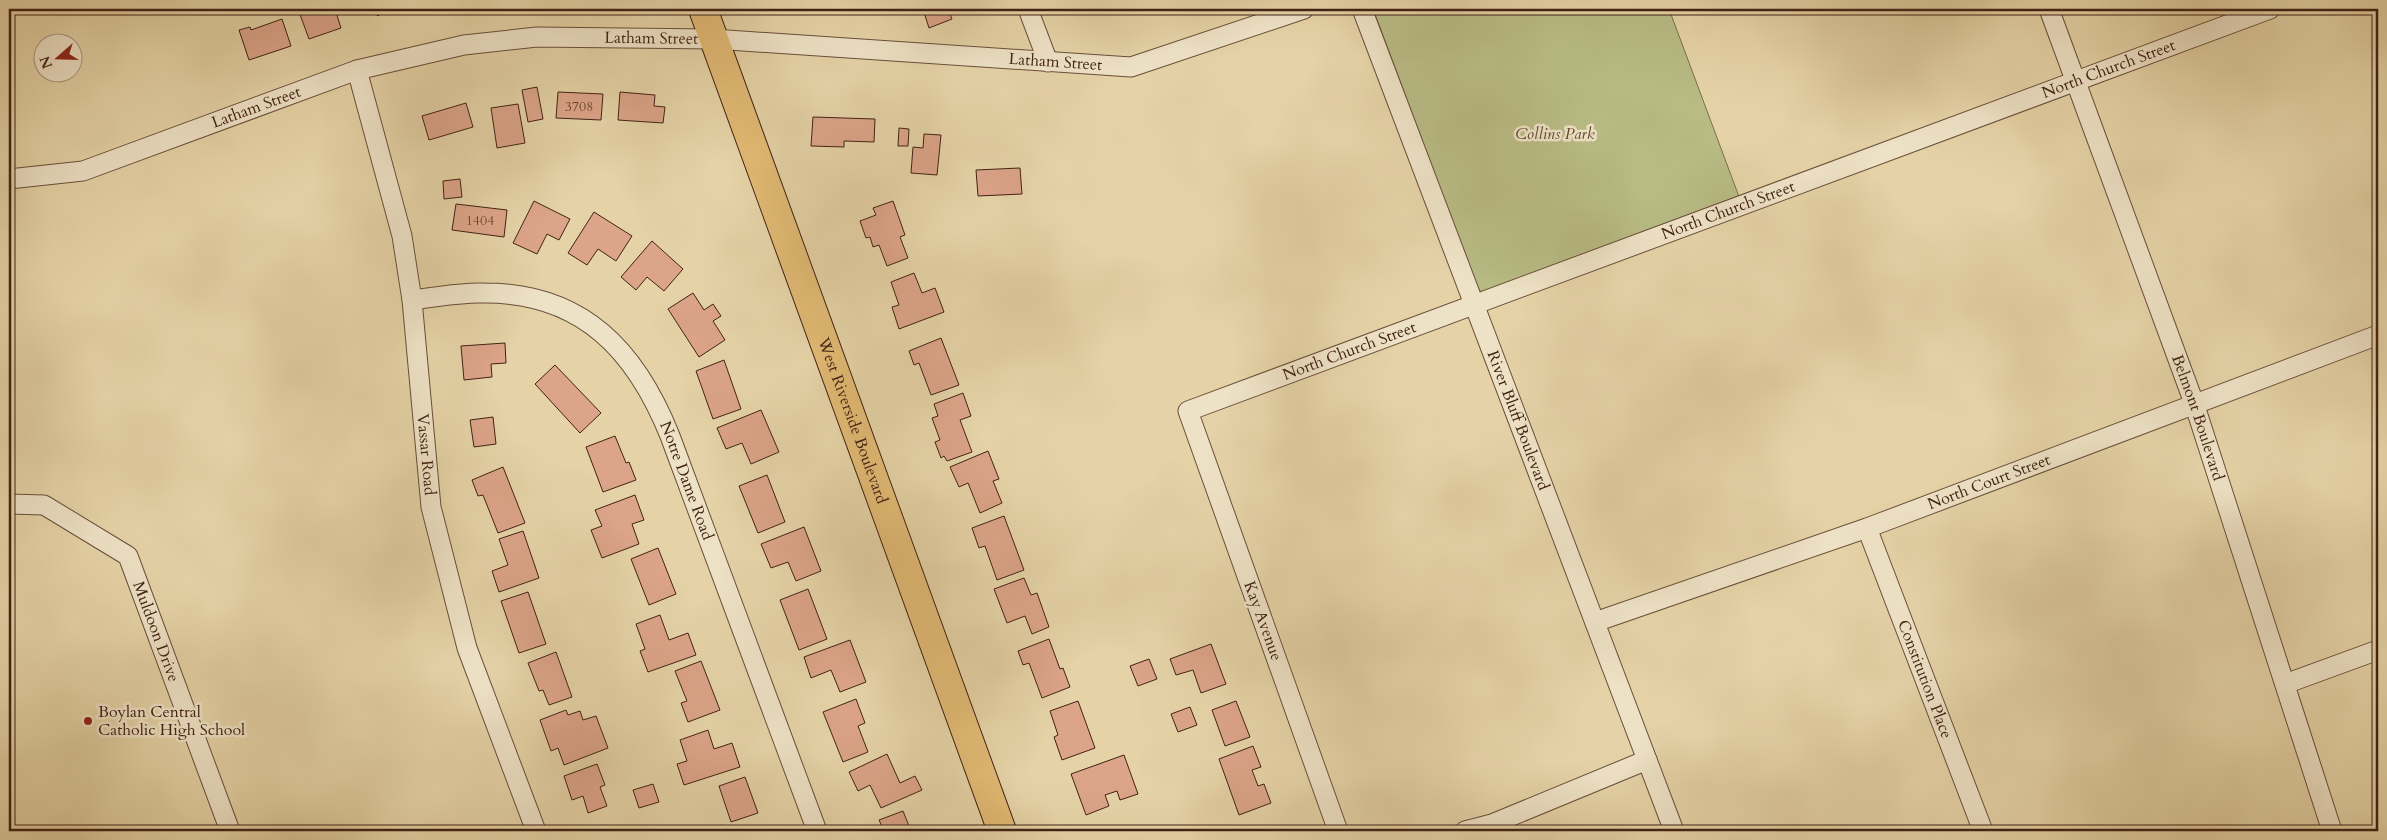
<svg xmlns="http://www.w3.org/2000/svg" width="2387" height="840" viewBox="0 0 2387 840" font-family="Cardo,serif">
	<style>
		.green { fill: #b8bb84; stroke: #7c6e4c }
		.building { fill: #dca489; stroke: #412214 }
		.lines { fill: none; stroke-linecap: round; stroke-linejoin: round }
		.minor-casing { stroke: #6a4e39; stroke-width: 21 }
		.primary-casing { stroke: #412214; stroke-width: 30 }
		.minor { stroke: #eee2c6; stroke-width: 19 }
		.primary { stroke: #e2ba74; stroke-width: 28 }
		.poi-dot { fill: #8f2418; stroke: #eee2c6; stroke-width: 2 }
		.labels { text-anchor: middle; dominant-baseline: central; stroke-width: 5; stroke-linejoin: round; paint-order: stroke }
		.number-label { font-size: 14px; fill: #684231 }
		.street-label { font-size: 16px; fill: #412214; stroke: #eee2c6 }
		.park-label { font-size: 16px; font-style: italic; fill: #5f4830; stroke: #eee2c6 }
		.poi-label { font-size: 16px; fill: #412214; stroke: #eee2c6; text-anchor: start }
	</style>
	<rect width="100%" height="100%" fill="#e5d3a7"/>
	<filter id="stains"><feTurbulence type="fractalNoise" baseFrequency=".004" numOctaves="4"/><feColorMatrix values="0 0 0 0 .2 0 0 0 0 .09 0 0 0 0 .02 0 0 0 .5 -.17"/></filter>
	<radialGradient id="worn" r=".72"><stop offset=".6" stop-color="#630" stop-opacity="0"/><stop offset="1" stop-color="#630" stop-opacity=".3"/></radialGradient>
	<path class="green" d="M 1378,9 L 1669,9 L 1741,202 L 1488,292 L 1481,292 L 1476,285 L 1375,14 Z"/>
	<path class="building" d="M 298,9 L 335,9 L 341,28 L 309,39 Z
		M 369,9 L 384,9 L 378,16 Z
		M 923,9 L 948,9 L 952,19 L 929,28 Z
		M 282,19 L 291,46 L 249,60 L 239,30 L 250,27 L 251,30 Z
		M 537,87 L 543,119 L 528,122 L 522,90 Z
		M 558,92 L 603,94 L 601,120 L 556,118 Z
		M 620,92 L 655,95 L 654,106 L 665,107 L 663,123 L 618,120 Z
		M 466,103 L 473,127 L 429,140 L 422,116 Z
		M 518,104 L 525,143 L 497,148 L 491,108 Z
		M 813,117 L 875,119 L 874,142 L 844,141 L 844,147 L 811,146 Z
		M 899,128 L 909,129 L 908,146 L 898,146 Z
		M 924,134 L 941,135 L 937,175 L 911,173 L 913,147 L 923,148 Z
		M 1020,168 L 1022,194 L 978,196 L 976,170 Z
		M 460,179 L 462,197 L 444,199 L 443,181 Z
		M 534,201 L 570,219 L 559,240 L 547,234 L 537,254 L 513,243 Z
		M 893,201 L 905,235 L 900,237 L 908,258 L 887,266 L 879,245 L 873,247 L 870,237 L 866,238 L 860,221 L 876,215 L 873,208 Z
		M 456,204 L 507,210 L 504,237 L 452,230 Z
		M 594,212 L 632,236 L 616,261 L 598,249 L 587,265 L 568,253 Z
		M 652,241 L 683,269 L 664,291 L 647,277 L 636,290 L 621,277 Z
		M 914,273 L 922,293 L 935,288 L 944,312 L 899,329 L 892,307 L 899,305 L 891,282 Z
		M 693,293 L 704,310 L 713,304 L 721,316 L 713,321 L 725,340 L 699,357 L 668,309 Z
		M 941,338 L 959,385 L 931,395 L 919,363 L 914,365 L 909,351 Z
		M 505,343 L 506,363 L 491,364 L 492,377 L 464,380 L 461,346 Z
		M 724,360 L 741,409 L 713,419 L 696,371 Z
		M 555,365 L 601,413 L 580,433 L 535,384 Z
		M 963,393 L 971,416 L 960,420 L 972,452 L 947,461 L 944,456 L 941,458 L 935,442 L 940,440 L 932,418 L 938,416 L 934,404 Z
		M 761,410 L 779,452 L 751,464 L 742,443 L 726,449 L 717,428 Z
		M 493,417 L 496,444 L 474,447 L 470,420 Z
		M 615,436 L 626,463 L 629,462 L 636,480 L 603,492 L 586,447 Z
		M 988,451 L 999,479 L 993,481 L 1002,503 L 980,513 L 968,483 L 959,487 L 950,467 Z
		M 503,467 L 525,523 L 498,533 L 483,495 L 478,496 L 472,480 Z
		M 767,475 L 785,522 L 758,533 L 739,486 Z
		M 635,495 L 644,520 L 632,524 L 639,544 L 602,558 L 591,530 L 602,526 L 595,510 Z
		M 1004,516 L 1024,570 L 997,580 L 985,546 L 979,548 L 972,528 Z
		M 804,527 L 821,571 L 796,581 L 788,562 L 771,568 L 761,544 Z
		M 523,531 L 539,578 L 499,592 L 492,571 L 508,565 L 499,539 Z
		M 658,548 L 676,594 L 649,605 L 631,559 Z
		M 1024,578 L 1031,595 L 1037,593 L 1049,627 L 1032,634 L 1025,616 L 1007,623 L 994,589 Z
		M 808,589 L 827,639 L 799,650 L 780,600 Z
		M 528,592 L 546,644 L 519,653 L 501,601 Z
		M 660,615 L 669,640 L 688,633 L 696,655 L 648,672 L 640,651 L 645,649 L 636,624 Z
		M 1049,639 L 1060,669 L 1063,668 L 1070,687 L 1042,698 L 1029,663 L 1023,665 L 1018,651 Z
		M 850,640 L 866,682 L 840,692 L 831,670 L 811,678 L 804,657 Z
		M 1211,644 L 1226,684 L 1201,693 L 1193,670 L 1176,675 L 1170,659 Z
		M 556,652 L 572,697 L 549,705 L 543,690 L 539,691 L 528,663 Z
		M 1149,659 L 1157,679 L 1138,686 L 1130,666 Z
		M 701,661 L 720,710 L 688,722 L 681,703 L 687,701 L 675,671 Z
		M 856,699 L 865,723 L 858,726 L 868,752 L 843,762 L 823,712 Z
		M 1078,701 L 1095,748 L 1062,760 L 1054,737 L 1058,735 L 1050,711 Z
		M 1236,701 L 1250,737 L 1225,746 L 1212,710 Z
		M 1190,707 L 1197,725 L 1178,732 L 1171,714 Z
		M 566,710 L 568,715 L 580,711 L 583,720 L 596,716 L 608,748 L 564,765 L 558,748 L 551,751 L 540,720 Z
		M 708,730 L 714,749 L 732,743 L 740,767 L 684,785 L 677,764 L 687,761 L 680,740 Z
		M 1253,746 L 1261,767 L 1252,770 L 1258,786 L 1264,784 L 1271,803 L 1239,815 L 1219,759 Z
		M 887,754 L 900,783 L 915,776 L 922,790 L 881,808 L 870,785 L 858,791 L 849,772 Z
		M 1124,755 L 1138,794 L 1120,800 L 1117,791 L 1105,795 L 1109,806 L 1086,815 L 1071,774 Z
		M 597,764 L 605,785 L 600,787 L 607,806 L 588,813 L 583,796 L 572,800 L 564,776 Z
		M 745,777 L 758,813 L 731,822 L 719,786 Z
		M 653,784 L 659,802 L 639,808 L 633,790 Z
		M 903,811 L 911,831 L 884,831 L 879,820 Z
		M 721,825 L 723,831 L 704,831 Z"/>
	<g class="lines">
		<defs>
			<g id="minor">
				<path d="M 1028,9 L 1048,62"/>
				<path id="s1" d="M 1362,9 L 1674,831"/>
				<path id="s2" d="M 2049,9 L 2194,403 L 2332,831"/>
				<path id="s3" d="M 357,70 L 402,236 L 412,300 L 431,507 L 467,648 L 536,831"/>
				<path id="s4" d="M 9,179 L 83,171 L 357,70 L 464,45 L 537,37 L 713,39 L 1131,67 L 1304,9"/>
				<path id="s5" d="M 412,300 C 436,297 461,292 485,293 C 583,293 636,351 670,436 L 817,831"/>
				<path id="s6" d="M 9,504 L 44,505 L 128,556 L 230,831"/>
				<path id="s7" d="M 1867,528 L 1983,831"/>
				<path id="s8" d="M 1595,622 L 1867,528 L 2378,335"/>
				<path d="M 2285,684 L 2378,650"/>
				<path id="s9" d="M 1338,831 L 1188,411 L 2270,9"/>
				<path d="M 1465,831 L 1492,824 L 1647,760"/>
			</g>
			<g id="primary">
				<path id="s10" d="M 703,9 L 1002,831"/>
			</g>
		</defs>
		<use href="#minor" class="minor-casing"/>
		<use href="#primary" class="primary-casing"/>
		<use href="#minor" class="minor"/>
		<use href="#primary" class="primary"/>
	</g>
	<circle class="poi-dot" cx="88" cy="721" r="5"/>
	<g class="labels">
		<g class="number-label">
			<text x="579" y="106">3708</text>
			<text x="480" y="220">1404</text>
		</g>
		<g class="street-label">
			<text stroke="none"><textPath href="#s4" startOffset="664">Latham Street</textPath></text>
			<text stroke="none"><textPath href="#s4" startOffset="1069">Latham Street</textPath></text>
			<text stroke="none"><textPath href="#s9" startOffset="1428">North Church Street</textPath></text>
			<text stroke="none"><textPath href="#s4" startOffset="259">Latham Street</textPath></text>
			<text stroke="none"><textPath href="#s9" startOffset="1022">North Church Street</textPath></text>
			<text stroke="none"><textPath href="#s9" startOffset="618">North Church Street</textPath></text>
			<text stroke="none"><textPath href="#s2" startOffset="435">Belmont Boulevard</textPath></text>
			<text stroke="none"><textPath href="#s10" startOffset="438">West Riverside Boulevard</textPath></text>
			<text stroke="none"><textPath href="#s1" startOffset="440">River Bluff Boulevard</textPath></text>
			<text stroke="none"><textPath href="#s3" startOffset="392">Vassar Road</textPath></text>
			<text stroke="none"><textPath href="#s5" startOffset="372">Notre Dame Road</textPath></text>
			<text stroke="none"><textPath href="#s8" startOffset="418">North Court Street</textPath></text>
			<text transform="translate(1263 621) rotate(70)">Kay Avenue</text>
			<text stroke="none"><textPath href="#s6" startOffset="214">Muldoon Drive</textPath></text>
			<text stroke="none"><textPath href="#s7" startOffset="162">Constitution Place</textPath></text>
		</g>
		<g class="park-label">
			<text x="1555" y="134">Collins Park</text>
		</g>
		<g class="poi-label">
			<text x="98" y="712">Boylan Central<tspan x="98" dy="18">Catholic High School</tspan></text>
		</g>
	</g>
	<rect width="2387" height="840" fill="none" stroke="#e5d3a7" stroke-width="30"/>
	<rect x="10" y="10" width="2367" height="820" fill="none" stroke="#412214" stroke-width="2.5"/>
	<rect x="15" y="15" width="2357" height="810" fill="none" stroke="#412214"/>
	<g transform="translate(58 58) rotate(250)"><circle r="24" fill="#eee2c6" stroke="#a9957f"/>
	<path d="M0-4L9 19L0 12L-9 19Z" fill="#8f2418"/>
	<text y="-8" font-size="14" font-weight="bold" text-anchor="middle" fill="#412214">N</text>
	</g>
	<rect width="100%" height="100%" filter="url(#stains)"/>
	<rect width="100%" height="100%" fill="url(#worn)"/>
</svg>
